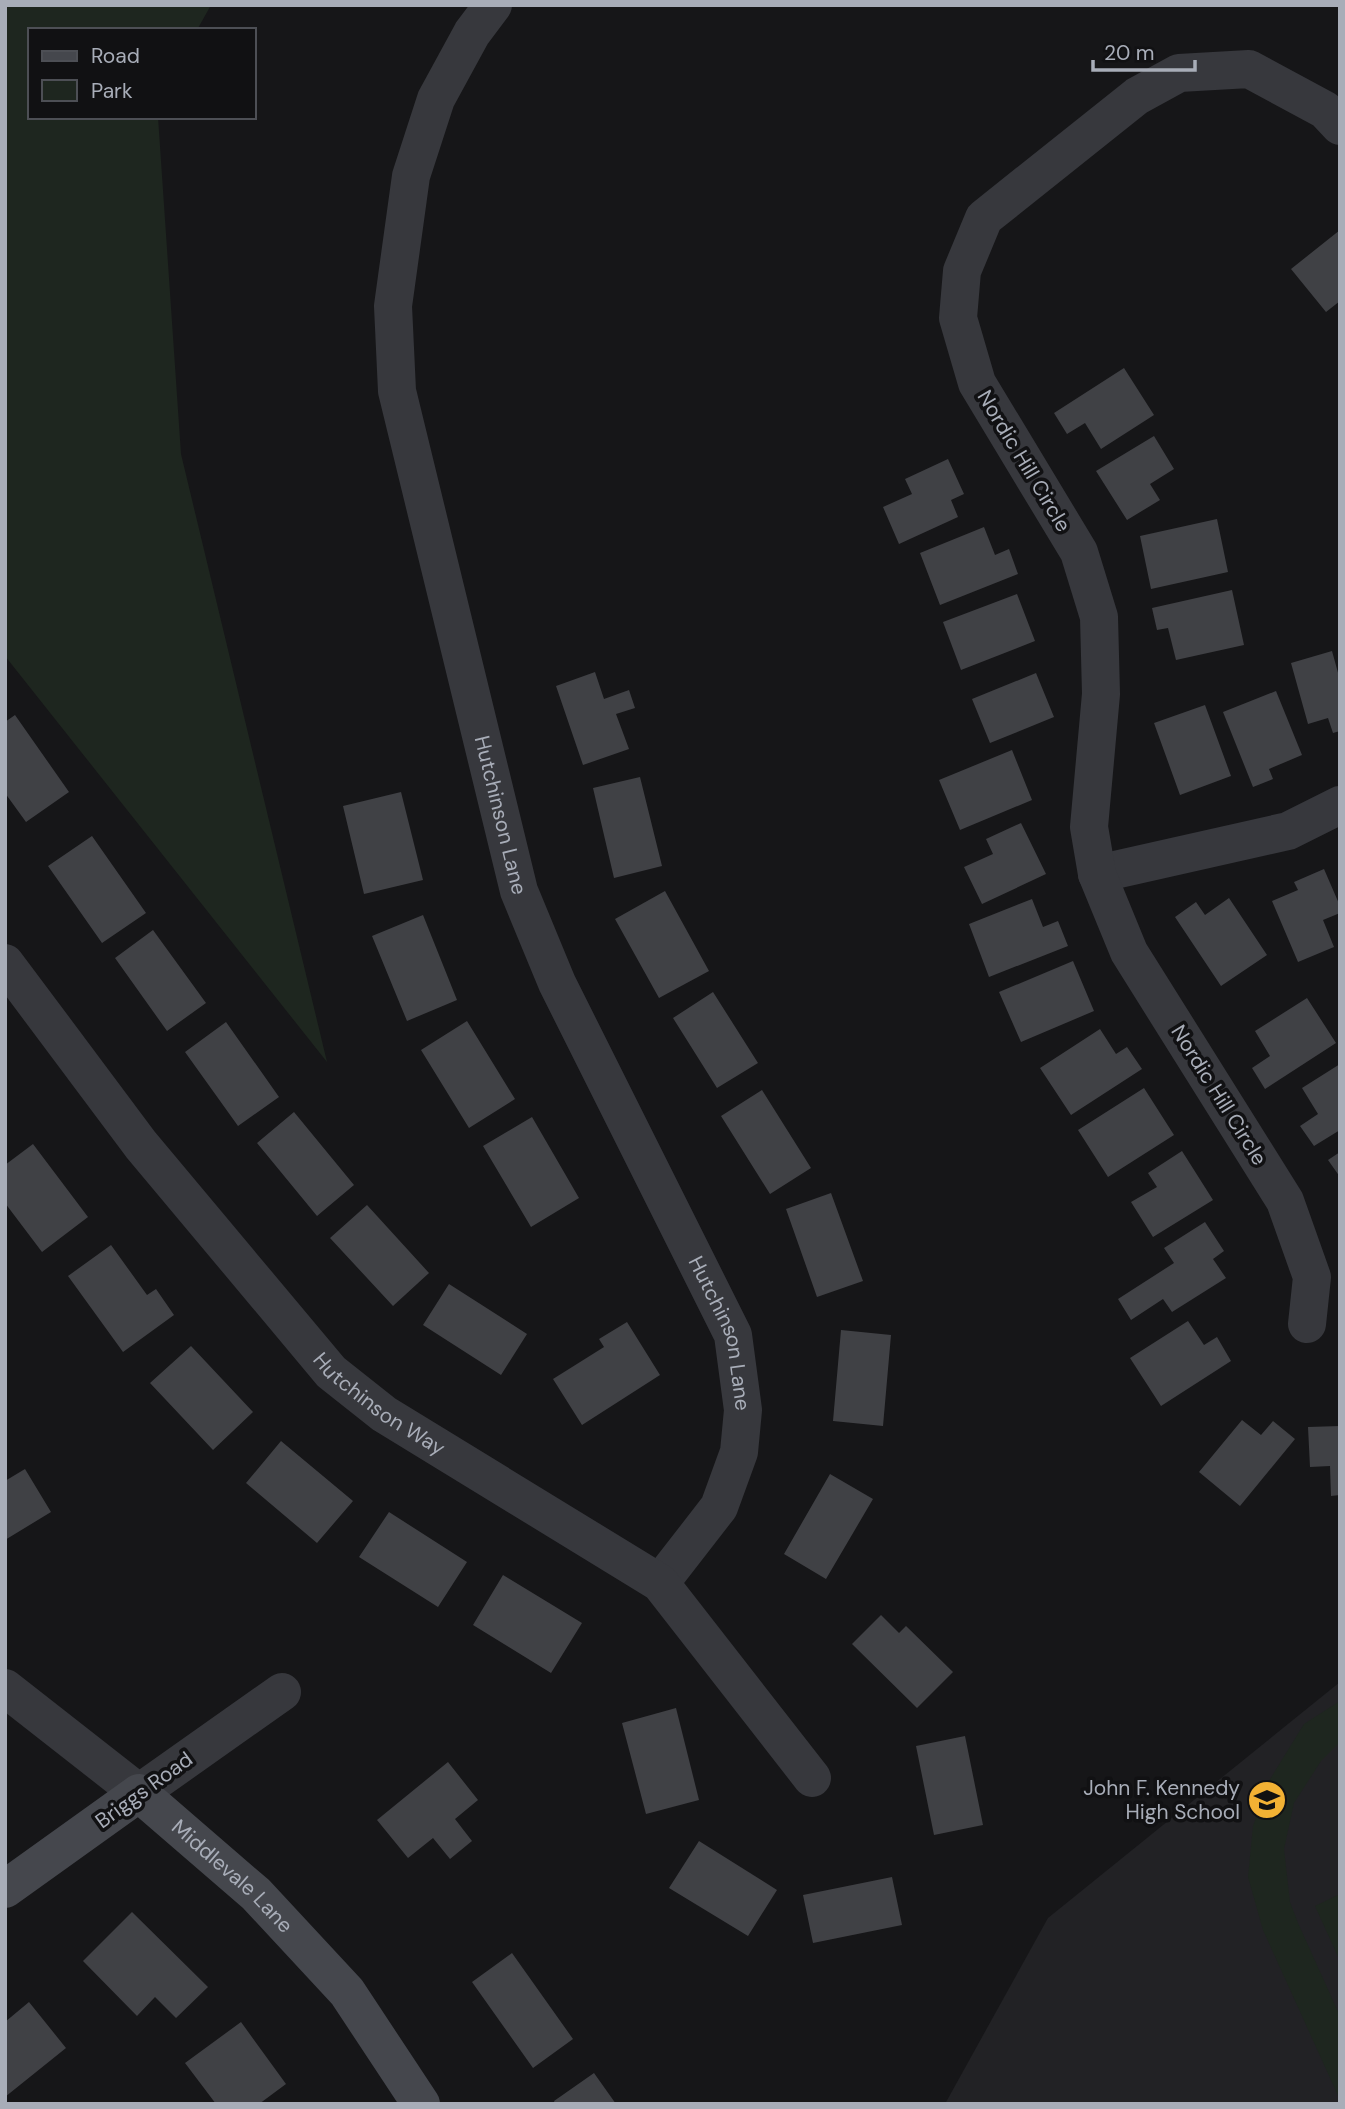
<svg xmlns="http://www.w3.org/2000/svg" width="1345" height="2109" viewBox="0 0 1345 2109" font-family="'DM Sans',sans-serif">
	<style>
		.built { fill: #222225 }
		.green { fill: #1e261f }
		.building { fill: #404145 }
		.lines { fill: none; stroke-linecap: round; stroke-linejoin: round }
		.street { stroke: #37383d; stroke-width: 38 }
		.secondary { stroke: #45474d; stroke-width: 38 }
		.labels { text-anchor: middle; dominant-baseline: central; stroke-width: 7; stroke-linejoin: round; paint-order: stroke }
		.street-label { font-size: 21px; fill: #a8adb8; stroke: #111113 }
		.poi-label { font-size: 21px; fill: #a8adb8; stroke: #111113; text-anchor: end }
	</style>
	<rect width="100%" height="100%" fill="#161618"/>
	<path class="built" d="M 1340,1682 L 1340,2104 L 945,2104 L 1048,1918 Z"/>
	<path class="green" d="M 5,5 L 211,5 L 197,30 L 30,30 L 30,117 L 158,117 L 181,454 L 327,1062 L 5,656 Z
		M 1340,1701 L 1340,1742 L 1321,1761 L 1294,1803 L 1284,1849 L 1290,1902 L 1298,1923 L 1340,2016 L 1340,2100 L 1263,1930 L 1248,1877 L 1253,1826 L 1269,1781 L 1304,1724 Z
		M 1340,1894 L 1340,1961 L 1315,1906 Z"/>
	<path class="building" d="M 1340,230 L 1340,301 L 1326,312 L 1291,269 Z
		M 1124,368 L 1154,415 L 1101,449 L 1085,423 L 1067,434 L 1054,413 Z
		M 1154,436 L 1174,469 L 1150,484 L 1160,500 L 1127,520 L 1096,471 Z
		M 948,459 L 964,494 L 951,500 L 958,517 L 899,544 L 883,507 L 912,494 L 905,479 Z
		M 1217,519 L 1228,572 L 1151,589 L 1140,536 Z
		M 984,527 L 995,555 L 1009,549 L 1018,574 L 940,605 L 920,553 Z
		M 1232,590 L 1244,645 L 1176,660 L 1168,628 L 1157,630 L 1152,608 Z
		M 1017,594 L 1035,641 L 961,670 L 943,622 Z
		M 1332,651 L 1340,680 L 1340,731 L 1333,733 L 1328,718 L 1308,724 L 1291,663 Z
		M 595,672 L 604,699 L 629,690 L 635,708 L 616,714 L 629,749 L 583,765 L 556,686 Z
		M 1036,673 L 1054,717 L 990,743 L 972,699 Z
		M 1276,691 L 1302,755 L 1269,769 L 1273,779 L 1253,787 L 1223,712 Z
		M 1205,705 L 1231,776 L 1180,795 L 1154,723 Z
		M 15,715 L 69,792 L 26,822 L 5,793 L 5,722 Z
		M 1012,750 L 1032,800 L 960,830 L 939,780 Z
		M 640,777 L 662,866 L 614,878 L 593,788 Z
		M 401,792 L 423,880 L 364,894 L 343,806 Z
		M 1021,823 L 1046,874 L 982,904 L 964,867 L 993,854 L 986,839 Z
		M 92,836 L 146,913 L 102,943 L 48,866 Z
		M 1324,869 L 1340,906 L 1340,913 L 1323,920 L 1334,947 L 1298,962 L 1272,901 L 1298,890 L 1294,882 Z
		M 665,891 L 709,971 L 659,998 L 615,919 Z
		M 1229,898 L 1267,955 L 1221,986 L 1175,917 L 1196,902 L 1205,915 Z
		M 1032,899 L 1043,927 L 1058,921 L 1068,946 L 989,977 L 969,924 Z
		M 423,915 L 457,1000 L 407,1021 L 372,936 Z
		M 153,930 L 206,1003 L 167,1031 L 115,958 Z
		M 1073,961 L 1094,1011 L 1021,1042 L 999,992 Z
		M 713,992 L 758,1063 L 717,1088 L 673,1018 Z
		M 1307,998 L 1336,1043 L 1265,1089 L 1252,1068 L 1270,1056 L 1255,1031 Z
		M 467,1021 L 515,1099 L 469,1128 L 421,1050 Z
		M 226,1022 L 279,1097 L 238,1126 L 185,1052 Z
		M 1100,1029 L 1116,1054 L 1127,1047 L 1142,1069 L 1071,1115 L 1040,1068 Z
		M 1340,1064 L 1340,1130 L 1314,1146 L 1300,1126 L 1318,1114 L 1302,1088 Z
		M 1144,1088 L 1174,1135 L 1108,1177 L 1078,1130 Z
		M 762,1090 L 811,1168 L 770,1194 L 721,1116 Z
		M 294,1112 L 354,1185 L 317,1216 L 257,1143 Z
		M 532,1117 L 579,1198 L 531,1227 L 483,1146 Z
		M 33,1144 L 88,1217 L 42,1252 L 5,1203 L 5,1165 Z
		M 1182,1151 L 1213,1200 L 1153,1237 L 1131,1202 L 1157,1187 L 1148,1173 Z
		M 1340,1152 L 1340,1177 L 1328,1160 Z
		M 831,1193 L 863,1281 L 817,1297 L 786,1209 Z
		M 367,1205 L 429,1273 L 393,1306 L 330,1238 Z
		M 1205,1222 L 1224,1251 L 1213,1259 L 1226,1278 L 1172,1312 L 1163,1299 L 1131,1320 L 1118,1299 L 1174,1263 L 1164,1248 Z
		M 111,1245 L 147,1295 L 156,1289 L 174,1315 L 123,1352 L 68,1276 Z
		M 449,1284 L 527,1334 L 501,1375 L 423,1325 Z
		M 1188,1321 L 1204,1345 L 1217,1337 L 1231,1361 L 1161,1406 L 1130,1358 Z
		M 627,1322 L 660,1375 L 582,1425 L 553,1379 L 604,1347 L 599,1339 Z
		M 841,1330 L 891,1335 L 883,1426 L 833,1421 Z
		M 191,1346 L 253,1412 L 213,1450 L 150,1383 Z
		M 1242,1420 L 1261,1435 L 1273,1421 L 1295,1439 L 1240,1506 L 1199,1472 Z
		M 1340,1426 L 1340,1495 L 1331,1496 L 1330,1466 L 1310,1467 L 1308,1427 Z
		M 281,1441 L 353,1501 L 317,1543 L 246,1483 Z
		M 25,1469 L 51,1512 L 5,1540 L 5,1481 Z
		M 830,1474 L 873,1499 L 826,1579 L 784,1554 Z
		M 389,1512 L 467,1562 L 438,1607 L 359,1557 Z
		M 503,1575 L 582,1623 L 551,1673 L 473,1625 Z
		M 881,1615 L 899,1633 L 906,1626 L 953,1672 L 917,1708 L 852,1644 Z
		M 676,1708 L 699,1800 L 646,1814 L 622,1723 Z
		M 965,1736 L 983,1825 L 934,1835 L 916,1746 Z
		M 448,1762 L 478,1800 L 455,1819 L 472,1841 L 450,1859 L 433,1838 L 408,1858 L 377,1820 Z
		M 699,1841 L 777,1890 L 748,1936 L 669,1888 Z
		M 892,1877 L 902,1925 L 813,1943 L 803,1895 Z
		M 132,1912 L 208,1987 L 176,2018 L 155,1997 L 137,2016 L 83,1961 Z
		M 512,1953 L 573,2039 L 533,2068 L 472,1982 Z
		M 29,2002 L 66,2048 L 5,2097 L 5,2022 Z
		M 241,2022 L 286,2084 L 259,2104 L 216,2104 L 185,2063 Z
		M 594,2073 L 616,2104 L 555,2104 L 554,2101 Z"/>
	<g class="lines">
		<g class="street">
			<path id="s1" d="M 493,5 L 472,33 L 436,99 L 411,176 L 393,306 L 397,391 L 519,891 L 557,983 L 733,1335 L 743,1410 L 739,1452 L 719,1507 L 660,1583"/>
			<path d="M 1097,874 L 1288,831 L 1340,805"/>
			<path id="s2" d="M 5,963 L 141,1145 L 331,1372 L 384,1414 L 660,1583 L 812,1778"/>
			<path d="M 1307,1324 L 1312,1277 L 1285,1201 L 1129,952 L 1097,874 L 1089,827 L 1101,694 L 1099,617 L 1079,552 L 977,383 L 958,318 L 962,271 L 984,218 L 1137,96 L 1179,73 L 1249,69 L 1325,110 L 1340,126"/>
			<path d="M 5,1688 L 139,1793 L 282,1692"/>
		</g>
		<path class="secondary" id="s3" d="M 5,1889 L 139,1793 L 256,1894 L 347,1992 L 421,2104"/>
	</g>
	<defs>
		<symbol id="school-disc" viewBox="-11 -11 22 22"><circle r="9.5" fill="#f2b134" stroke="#111113"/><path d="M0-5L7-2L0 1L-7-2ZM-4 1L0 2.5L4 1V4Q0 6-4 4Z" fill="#111"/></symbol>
	</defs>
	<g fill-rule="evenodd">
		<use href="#school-disc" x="1245" y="1778" width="44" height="44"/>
	</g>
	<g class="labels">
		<g class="street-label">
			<text transform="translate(1024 461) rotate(59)">Nordic Hill Circle</text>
			<text stroke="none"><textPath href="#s1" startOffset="844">Hutchinson Lane</textPath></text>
			<text transform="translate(1219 1095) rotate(58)">Nordic Hill Circle</text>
			<text stroke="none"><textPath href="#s1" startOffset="1410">Hutchinson Lane</textPath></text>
			<text stroke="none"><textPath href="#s2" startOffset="581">Hutchinson Way</textPath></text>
			<text transform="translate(144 1790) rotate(-36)">Briggs Road</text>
			<text stroke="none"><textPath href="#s3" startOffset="290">Middlevale Lane</textPath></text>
		</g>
		<g class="poi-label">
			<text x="1240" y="1788">John F. Kennedy<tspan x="1240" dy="24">High School</tspan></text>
		</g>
	</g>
	<rect width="1345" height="2109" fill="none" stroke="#a8adb8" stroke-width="14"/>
	<rect x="28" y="28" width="228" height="91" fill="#111113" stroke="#4d4f55" stroke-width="2"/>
	<rect x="42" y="51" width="35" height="10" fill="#45474d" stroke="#4d4f55" stroke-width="2"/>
	<text x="91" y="63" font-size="21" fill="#a8adb8">Road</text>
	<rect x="42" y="80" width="35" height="21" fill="#1e261f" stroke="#4d4f55" stroke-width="2"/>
	<text x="91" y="98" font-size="21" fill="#a8adb8">Park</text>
	<path d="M1093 60v10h102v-10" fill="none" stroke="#a8adb8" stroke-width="3.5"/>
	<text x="1104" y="60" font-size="21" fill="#a8adb8" stroke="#111113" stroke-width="5" paint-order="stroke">20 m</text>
</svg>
